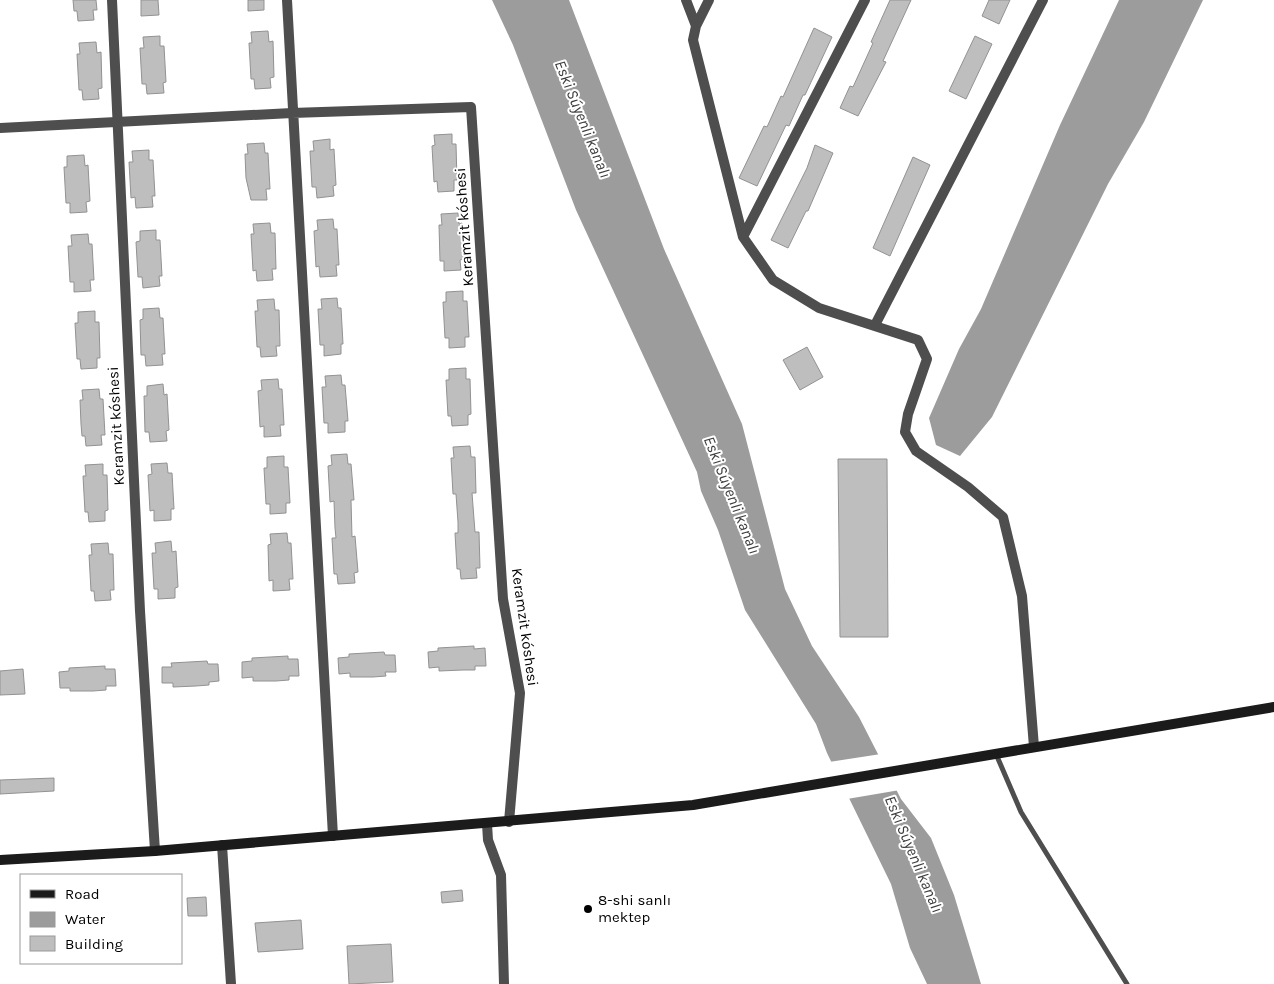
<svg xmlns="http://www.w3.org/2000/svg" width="1274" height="984" viewBox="0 0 1274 984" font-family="Karla,sans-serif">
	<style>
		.water { fill: #9c9c9c }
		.pier { fill: #fff }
		.building { fill: #bebebe; stroke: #929292 }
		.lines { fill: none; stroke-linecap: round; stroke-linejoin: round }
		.lane { stroke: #4e4e4e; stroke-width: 5 }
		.street { stroke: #4e4e4e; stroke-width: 10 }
		.secondary { stroke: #1b1b1b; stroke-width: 10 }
		.poi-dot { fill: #000; stroke: #fff; stroke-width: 2 }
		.labels { text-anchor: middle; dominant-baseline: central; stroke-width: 4; stroke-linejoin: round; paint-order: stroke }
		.street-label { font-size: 15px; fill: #000; stroke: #fff }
		.poi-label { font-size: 15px; fill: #000; stroke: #fff; text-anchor: start }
		.water-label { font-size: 16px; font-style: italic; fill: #3d3d3d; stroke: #fff }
	</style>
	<rect width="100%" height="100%" fill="#fff"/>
	<path class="water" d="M 492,0 L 569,0 L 664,249 L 742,424 L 785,589 L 812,646 L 859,717 L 901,799 L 931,838 L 954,895 L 981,984 L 927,984 L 910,948 L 891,884 L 827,753 L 816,724 L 745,610 L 718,530 L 701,491 L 697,472 L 576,210 L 513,45 Z
		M 1119,0 L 1203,0 L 1144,122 L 1108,184 L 992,417 L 960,456 L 936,445 L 929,418 L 959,349 L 981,309 L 1060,125 Z"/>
	<path class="pier" d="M 881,754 L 900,790 L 847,799 L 829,762 Z"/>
	<path class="building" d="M 73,0 L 96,0 L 97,10 L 93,10 L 94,20 L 78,21 L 77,11 L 74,11 Z
		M 141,0 L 158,0 L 159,15 L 141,16 Z
		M 248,0 L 264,0 L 264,10 L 248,11 Z
		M 890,0 L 911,0 L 883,61 L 886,62 L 858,116 L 840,108 L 850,86 L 853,87 L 873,43 L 871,42 Z
		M 989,0 L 1010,0 L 999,24 L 982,16 Z
		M 814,28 L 832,37 L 805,95 L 803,95 L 789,126 L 786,125 L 757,186 L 739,178 L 764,126 L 767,127 L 781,96 L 783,97 Z
		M 268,31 L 269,42 L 273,41 L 274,77 L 270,78 L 271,88 L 255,89 L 254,79 L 251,79 L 249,43 L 252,43 L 251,32 Z
		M 160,36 L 160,46 L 164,46 L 166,82 L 163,83 L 164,93 L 147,94 L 146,84 L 142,84 L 140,48 L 144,48 L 143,37 Z
		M 975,36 L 992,44 L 966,99 L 949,91 Z
		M 96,42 L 97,53 L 101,52 L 102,88 L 98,89 L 99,99 L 83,100 L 82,90 L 79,90 L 77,54 L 80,54 L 79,43 Z
		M 452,134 L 452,144 L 456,144 L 457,180 L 454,180 L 454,191 L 438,192 L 437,181 L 434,182 L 432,146 L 435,145 L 434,135 Z
		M 330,139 L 330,150 L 334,149 L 336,185 L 333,186 L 334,196 L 317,198 L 316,187 L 312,187 L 310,151 L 314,151 L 313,141 Z
		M 264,143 L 265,153 L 268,153 L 270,189 L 266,189 L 267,200 L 251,200 L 246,178 L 245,154 L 248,154 L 247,144 Z
		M 815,145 L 833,153 L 808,211 L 806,211 L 788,248 L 771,240 L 807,168 Z
		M 149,150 L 149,160 L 153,160 L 155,196 L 152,196 L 153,207 L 136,208 L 135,197 L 131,198 L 129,162 L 133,162 L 132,151 Z
		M 84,155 L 85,166 L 88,165 L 90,201 L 86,202 L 87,212 L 70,213 L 70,203 L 66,203 L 64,167 L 67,167 L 67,156 Z
		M 913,157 L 930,165 L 890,256 L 873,248 Z
		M 458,213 L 459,224 L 462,223 L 464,259 L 460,260 L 461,270 L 444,271 L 444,261 L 440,261 L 439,225 L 442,225 L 441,214 Z
		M 333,219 L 334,229 L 337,229 L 339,265 L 336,265 L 337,276 L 320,277 L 319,266 L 316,267 L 314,231 L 318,230 L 317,220 Z
		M 270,223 L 271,233 L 275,233 L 276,269 L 272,269 L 273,280 L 257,281 L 256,270 L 253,271 L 251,234 L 254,234 L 253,224 Z
		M 156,230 L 156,240 L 160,240 L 162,276 L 159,276 L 160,286 L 143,288 L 142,277 L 138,277 L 136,242 L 140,241 L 140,231 Z
		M 88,234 L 89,244 L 92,244 L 94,280 L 90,280 L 91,291 L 74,292 L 74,282 L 70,282 L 68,246 L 72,246 L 71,235 Z
		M 463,291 L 463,301 L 467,301 L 469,337 L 465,337 L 465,347 L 449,348 L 449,338 L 445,338 L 443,302 L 446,302 L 446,292 Z
		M 337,298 L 338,308 L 341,308 L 343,344 L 341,344 L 341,354 L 324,356 L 324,345 L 320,345 L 318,309 L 322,309 L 321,299 Z
		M 274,299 L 275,310 L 279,310 L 280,346 L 276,346 L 277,356 L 261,357 L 260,347 L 257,347 L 255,311 L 258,311 L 257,300 Z
		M 159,308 L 160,318 L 163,318 L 165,354 L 162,354 L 163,365 L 146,366 L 145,355 L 141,355 L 140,320 L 143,319 L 143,309 Z
		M 95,311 L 95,322 L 99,322 L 100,358 L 97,358 L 97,368 L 81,369 L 80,359 L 77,359 L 75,323 L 78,323 L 78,312 Z
		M 807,347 L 823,377 L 800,390 L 783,360 Z
		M 466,368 L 466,379 L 470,379 L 471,414 L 468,415 L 468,425 L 452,426 L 451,416 L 448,416 L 446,380 L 449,380 L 449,369 Z
		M 341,375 L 342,385 L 345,385 L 348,421 L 345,421 L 345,432 L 328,433 L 328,423 L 324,423 L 322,387 L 326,387 L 325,376 Z
		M 278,379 L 279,389 L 282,389 L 284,425 L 280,425 L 281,436 L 264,437 L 264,426 L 260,427 L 258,391 L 262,390 L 261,380 Z
		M 163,384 L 164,395 L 167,394 L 169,430 L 166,431 L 167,441 L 150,442 L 149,432 L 145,432 L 144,396 L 147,396 L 147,386 Z
		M 99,389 L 100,399 L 103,399 L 105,435 L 101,435 L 102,445 L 86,446 L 85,436 L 82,436 L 81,424 L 80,400 L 83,400 L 82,390 Z
		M 470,446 L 471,457 L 475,457 L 476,493 L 472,493 L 475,532 L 479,532 L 480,568 L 476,568 L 477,578 L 461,579 L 460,569 L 457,569 L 455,533 L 458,533 L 458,522 L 456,494 L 453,494 L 451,458 L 454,458 L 453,447 Z
		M 347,454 L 348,464 L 351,464 L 354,500 L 351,500 L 352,537 L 355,536 L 358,572 L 354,573 L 355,583 L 338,584 L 337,574 L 334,574 L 332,538 L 336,538 L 335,528 L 334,501 L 330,502 L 328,466 L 332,465 L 331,455 Z
		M 284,456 L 284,467 L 288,467 L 290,503 L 286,503 L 286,513 L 270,514 L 270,504 L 266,504 L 264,468 L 267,468 L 267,457 Z
		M 838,459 L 887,459 L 888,637 L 840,637 Z
		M 167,463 L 168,473 L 172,473 L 174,509 L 171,509 L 171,520 L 154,521 L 154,510 L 150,511 L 148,475 L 152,474 L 151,464 Z
		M 103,464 L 103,475 L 107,475 L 108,510 L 105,511 L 105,521 L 89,522 L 88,512 L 85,512 L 83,476 L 86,476 L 85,465 Z
		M 287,533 L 288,543 L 291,543 L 293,579 L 289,579 L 290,590 L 273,591 L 273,580 L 269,581 L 268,545 L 271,544 L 270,534 Z
		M 171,541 L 172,552 L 176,551 L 178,587 L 175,588 L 175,598 L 158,599 L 158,589 L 154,589 L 152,553 L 156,553 L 155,543 Z
		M 108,543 L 109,554 L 113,554 L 114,590 L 110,590 L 111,600 L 95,601 L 94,591 L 91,591 L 89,555 L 92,555 L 91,544 Z
		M 474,646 L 474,649 L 485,648 L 486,666 L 475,666 L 475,670 L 463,670 L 439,671 L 439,667 L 429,668 L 428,652 L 438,651 L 438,648 Z
		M 384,652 L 385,655 L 395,655 L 396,672 L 385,672 L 386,676 L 373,677 L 350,677 L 350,673 L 339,674 L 338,658 L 349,657 L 349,654 Z
		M 288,656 L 288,659 L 298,659 L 299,676 L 289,676 L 289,680 L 276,681 L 253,681 L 253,677 L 242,678 L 242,662 L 252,661 L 252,658 Z
		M 207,661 L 208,664 L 218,664 L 219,681 L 209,682 L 209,685 L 196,686 L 173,687 L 173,683 L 162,683 L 162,667 L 172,667 L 171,663 Z
		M 105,666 L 105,669 L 115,669 L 116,686 L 106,686 L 106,690 L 93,691 L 70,691 L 70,688 L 60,688 L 59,672 L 69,671 L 69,668 Z
		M 23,669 L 25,694 L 0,695 L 0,671 Z
		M 54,778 L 54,791 L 0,794 L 0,780 Z
		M 462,890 L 463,901 L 442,903 L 441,892 Z
		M 206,897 L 207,916 L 188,916 L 187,898 Z
		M 301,920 L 303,949 L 258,952 L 255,923 Z
		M 391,944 L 393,982 L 349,984 L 347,946 Z"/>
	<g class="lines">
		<path class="lane" d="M 996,754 L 1021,812 L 1127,984"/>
		<path class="street" d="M 112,0 L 140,611 L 155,851
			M 287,0 L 333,836
			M 686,0 L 696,26 L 693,40 L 743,237 L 773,280 L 819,308 L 918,340 L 927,359 L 908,414 L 905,432 L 916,451 L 968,487 L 1003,517 L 1022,596 L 1034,747
			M 696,26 L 709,0
			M 0,128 L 292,113 L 471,107 L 503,599 L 520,693 L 509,822
			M 743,237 L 865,0
			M 875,325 L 1043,0
			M 487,824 L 488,840 L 501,875 L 504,984
			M 222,845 L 231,984"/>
		<path class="secondary" d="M 0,860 L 155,851 L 693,805 L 1274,707"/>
	</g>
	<circle class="poi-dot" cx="588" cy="909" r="5"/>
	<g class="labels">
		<g class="street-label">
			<text transform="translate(464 227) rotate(-94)">Keramzit kóshesi</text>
			<text transform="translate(116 426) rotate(-93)">Keramzit kóshesi</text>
			<text transform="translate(525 627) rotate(82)">Keramzit kóshesi</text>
		</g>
		<g class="poi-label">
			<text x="598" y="900">8-shi sanlı<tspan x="598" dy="17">mektep</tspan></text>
		</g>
		<g class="water-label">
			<text transform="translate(583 119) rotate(68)">Eski Súyenli kanalı</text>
			<text transform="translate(732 495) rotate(68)">Eski Súyenli kanalı</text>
			<text transform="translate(914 854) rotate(67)">Eski Súyenli kanalı</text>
		</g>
	</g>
	<rect x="20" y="874" width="162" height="90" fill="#ffffff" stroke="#999999"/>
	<rect x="30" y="890" width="25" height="8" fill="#1b1b1b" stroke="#999999"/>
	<text x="65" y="899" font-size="15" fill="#000000">Road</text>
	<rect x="30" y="912" width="25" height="15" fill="#9c9c9c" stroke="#999999"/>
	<text x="65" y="924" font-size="15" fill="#000000">Water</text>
	<rect x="30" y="936" width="25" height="15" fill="#bebebe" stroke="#999999"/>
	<text x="65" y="949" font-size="15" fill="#000000">Building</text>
</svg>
